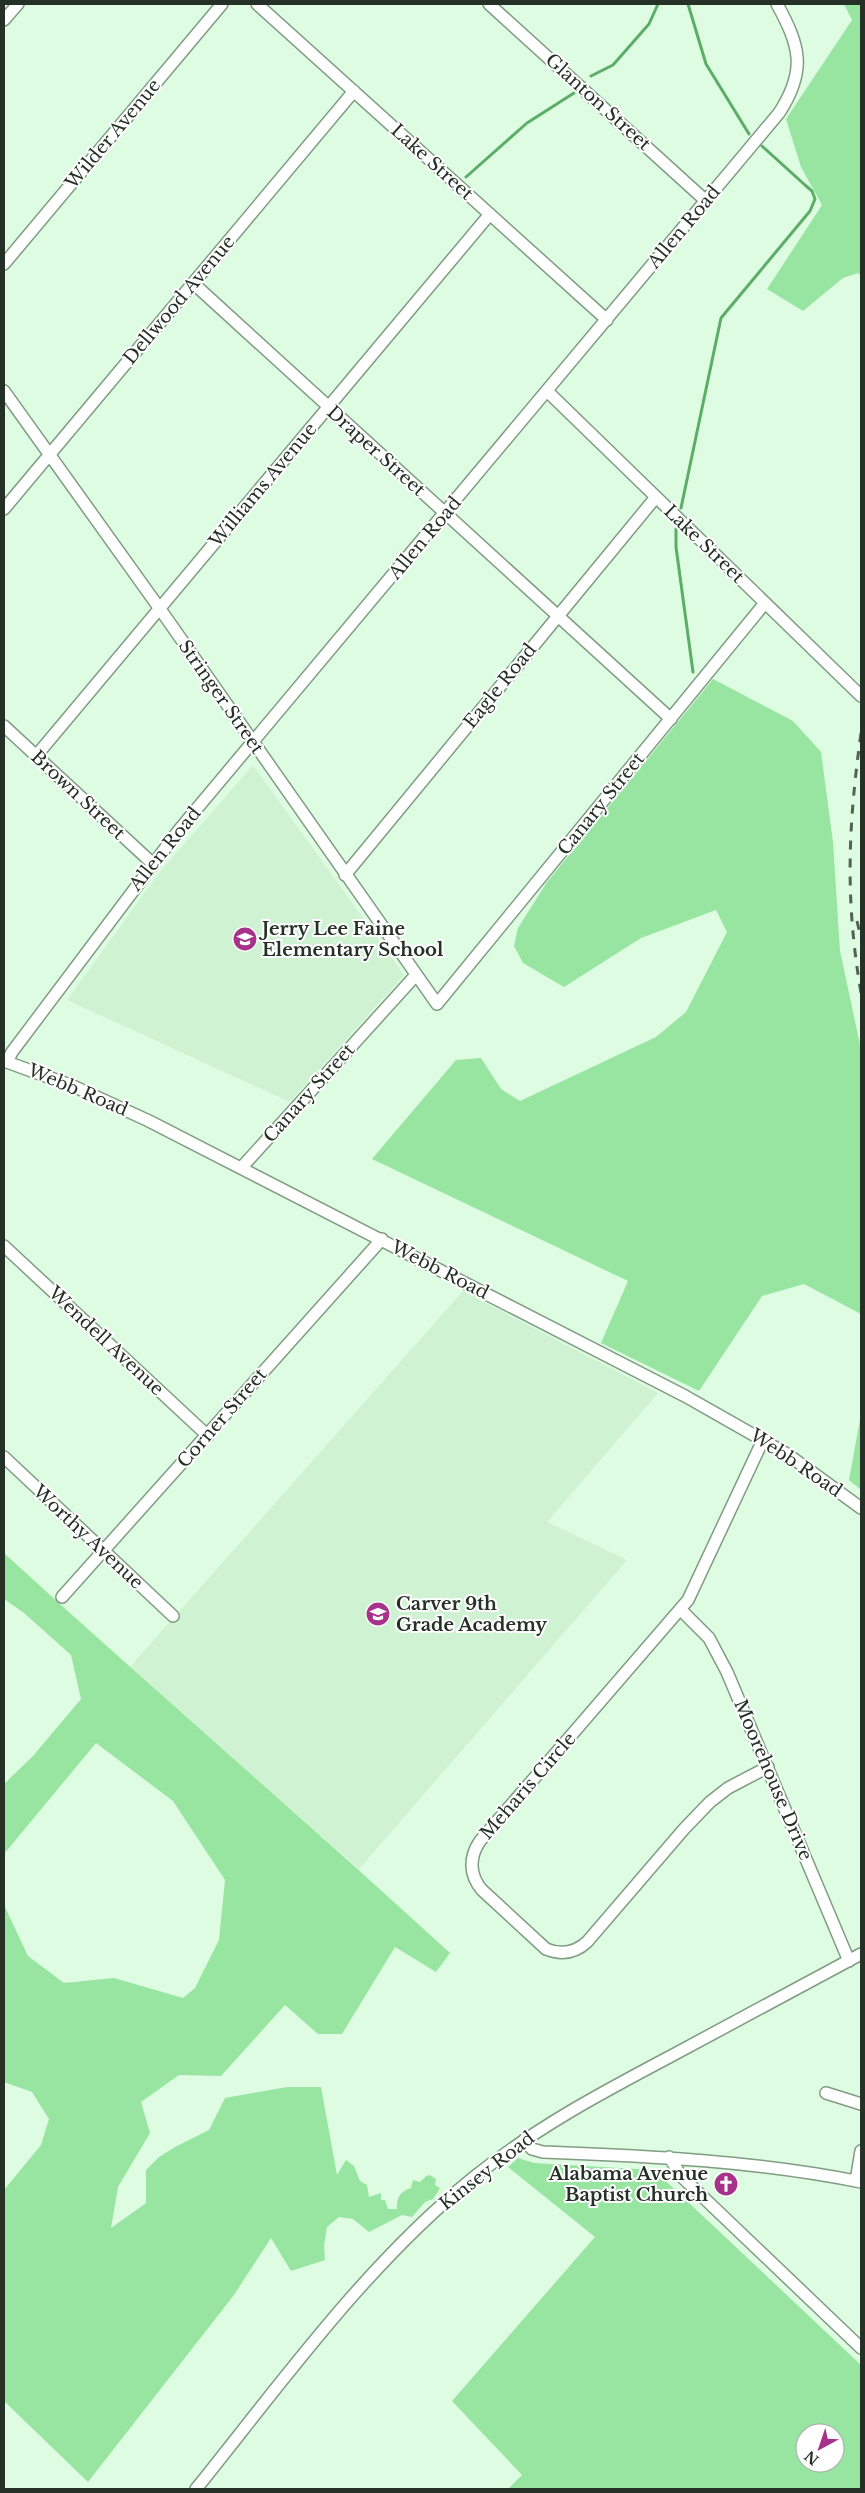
<svg xmlns="http://www.w3.org/2000/svg" width="865" height="2493" viewBox="0 0 865 2493" font-family="'Libre Baskerville',serif">
	<style>
		.built { fill: #cff3d2 }
		.green { fill: #98e5a2; fill-rule: evenodd }
		.lines { fill: none; stroke-linecap: round; stroke-linejoin: round }
		.stream { stroke: #5bad68; stroke-width: 3 }
		.minor-casing { stroke: #809c83; stroke-width: 14 }
		.minor { stroke: #fff; stroke-width: 11 }
		.rail { stroke: #526254; stroke-width: 3; stroke-dasharray: 9 9; stroke-linecap: butt }
		.labels { text-anchor: middle; dominant-baseline: central; stroke-width: 4; stroke-linejoin: round; paint-order: stroke }
		.street-label { font-size: 18px; fill: #253026; stroke: #fff }
		.poi-label { font-size: 18px; font-weight: bold; fill: #253026; stroke: #fff; text-anchor: start }
	</style>
	<rect width="100%" height="100%" fill="#defce1"/>
	<path class="built" d="M 253,765 L 404,975 L 290,1102 L 67,1000 L 159,873 Z
		M 463,1291 L 658,1393 L 547,1522 L 627,1560 L 359,1869 L 129,1668 Z"/>
	<path class="green" d="M 844,4 L 861,4 L 861,276 L 858,273 L 843,278 L 803,311 L 767,289 L 822,205 L 801,167 L 786,119 L 852,20 Z
		M 713,679 L 793,721 L 821,752 L 833,842 L 840,951 L 861,1049 L 861,1314 L 804,1284 L 762,1296 L 699,1391 L 601,1343 L 628,1281 L 372,1159 L 456,1060 L 481,1058 L 501,1089 L 520,1101 L 656,1037 L 686,1012 L 727,932 L 716,910 L 641,938 L 564,987 L 523,963 L 514,946 L 518,928 L 547,882 Z
		M 861,1414 L 861,1490 L 849,1480 Z
		M 4,1553 C 151,1688 303,1818 450,1953 L 436,1972 L 395,1947 L 342,2034 L 318,2034 L 285,2005 L 221,2076 L 179,2075 L 141,2102 L 150,2133 L 118,2187 L 111,2228 L 146,2203 L 146,2170 L 159,2157 L 175,2147 L 209,2130 L 225,2098 L 287,2087 L 321,2087 L 337,2175 L 346,2160 L 354,2166 L 360,2181 L 367,2185 L 369,2197 L 381,2193 L 381,2200 L 385,2200 L 388,2209 L 397,2209 C 396,2199 400,2191 411,2188 L 413,2180 L 420,2182 L 426,2176 L 430,2175 L 436,2179 L 435,2185 L 440,2188 L 433,2199 L 425,2202 L 412,2217 L 402,2215 L 369,2232 L 353,2219 L 339,2217 L 327,2227 L 324,2246 L 325,2260 L 291,2271 L 271,2238 L 234,2295 L 88,2482 L 4,2401 L 4,2190 L 41,2145 L 49,2119 L 32,2092 L 4,2082 L 4,1905 L 28,1956 L 64,1983 L 114,1978 L 183,1998 L 195,1988 L 219,1940 L 225,1880 L 173,1801 L 96,1743 L 4,1854 L 4,1784 L 33,1756 L 81,1699 L 71,1655 L 24,1613 L 4,1599 Z
		M 518,2158 L 534,2163 L 654,2170 L 861,2365 L 861,2489 L 508,2489 L 522,2475 L 452,2401 L 595,2237 L 508,2167 ZM 805,2433 L 835,2433 L 835,2463 L 805,2463 Z"/>
	<g class="lines">
		<path class="stream" d="M 688,4 L 706,64 L 749,134
			M 591,76 L 613,65 L 649,24 L 658,4
			M 466,177 L 527,123 L 574,93
			M 681,508 L 721,318 L 810,211 L 815,199 L 812,191 L 805,185 L 762,146
			M 676,529 L 676,547 L 693,672"/>
		<defs>
			<path id="minor" d="M 257,4 L 607,320
				M 489,4 L 706,201
				M 4,20 L 18,4
				M 4,264 L 222,4
				M 193,283 L 671,719
				M 4,391 L 160,609 L 437,1004 L 765,603
				M 547,391 L 861,696
				M 4,509 L 354,91
				M 4,726 L 152,863
				M 36,756 L 490,214
				M 345,875 L 656,497
				M 4,1061 L 73,1086 L 149,1121 L 685,1396 L 787,1454 L 861,1508
				M 7,1062 L 12,1052 L 179,830 L 779,113 C 807,70 800,46 777,4
				M 242,1167 L 416,975
				M 4,1246 L 208,1436
				M 763,1440 L 688,1600 L 480,1841 C 469,1857 469,1875 482,1890 L 546,1949 C 561,1955 575,1953 587,1942 L 684,1829 L 710,1802 L 728,1788 L 768,1767
				M 4,1457 L 173,1616
				M 62,1597 L 382,1239
				M 681,1610 L 709,1638 L 727,1672 L 849,1961
				M 826,2093 L 861,2104
				M 524,2140 L 532,2149 L 543,2152 C 650,2156 756,2161 861,2182
				M 669,2157 L 682,2177 L 861,2348
				M 856,2181 L 861,2151
				M 196,2489 C 283,2381 365,2266 473,2178 C 535,2128 603,2092 673,2055 C 736,2021 798,1988 861,1954"/>
		</defs>
		<use href="#minor" class="minor-casing"/>
		<use href="#minor" class="minor"/>
		<path class="rail" d="M 861,733 C 848,827 845,899 861,993
			M 857,921 L 861,938"/>
	</g>
	<defs>
		<symbol id="school-disc" viewBox="-11 -11 22 22"><circle r="9.5" fill="#a7328a" stroke="#fff"/><path d="M0-5L7-2L0 1L-7-2ZM-4 1L0 2.5L4 1V4Q0 6-4 4Z" fill="#fff"/></symbol>
		<symbol id="church-disc" viewBox="-11 -11 22 22"><circle r="9.5" fill="#a7328a" stroke="#fff"/><path d="M-1.2-6h2.4v3.5h3.3v2.4h-3.3V6h-2.4V-.1h-3.3v-2.4h3.3Z" fill="#fff"/></symbol>
	</defs>
	<g fill-rule="evenodd">
		<use href="#school-disc" x="231" y="925" width="28" height="28"/>
		<use href="#school-disc" x="364" y="1600" width="28" height="28"/>
		<use href="#church-disc" x="712" y="2170" width="28" height="28"/>
	</g>
	<g class="labels">
		<g class="street-label">
			<text transform="translate(598 102) rotate(42)">Glanton Street</text>
			<text transform="translate(113 134) rotate(-50)">Wilder Avenue</text>
			<text transform="translate(432 162) rotate(42)">Lake Street</text>
			<text transform="translate(684 227) rotate(-50)">Allen Road</text>
			<text transform="translate(179 300) rotate(-50)">Dellwood Avenue</text>
			<text transform="translate(376 451) rotate(42)">Draper Street</text>
			<text transform="translate(263 485) rotate(-50)">Williams Avenue</text>
			<text transform="translate(425 538) rotate(-50)">Allen Road</text>
			<text transform="translate(704 544) rotate(44)">Lake Street</text>
			<text transform="translate(500 686) rotate(-51)">Eagle Road</text>
			<text transform="translate(221 697) rotate(55)">Stringer Street</text>
			<text transform="translate(78 795) rotate(43)">Brown Street</text>
			<text transform="translate(601 804) rotate(-51)">Canary Street</text>
			<text transform="translate(165 849) rotate(-51)">Allen Road</text>
			<text transform="translate(78 1090) rotate(23)">Webb Road</text>
			<text transform="translate(309 1093) rotate(-48)">Canary Street</text>
			<text transform="translate(440 1270) rotate(27)">Webb Road</text>
			<text transform="translate(106 1341) rotate(43)">Wendell Avenue</text>
			<text transform="translate(222 1418) rotate(-49)">Corner Street</text>
			<text transform="translate(796 1463) rotate(34)">Webb Road</text>
			<text transform="translate(88 1537) rotate(43)">Worthy Avenue</text>
			<text transform="translate(773 1780) rotate(67)">Moorehouse Drive</text>
			<text transform="translate(528 1786) rotate(-49)">Meharis Circle</text>
			<text transform="translate(487 2171) rotate(-38)">Kinsey Road</text>
		</g>
		<g class="poi-label">
			<text x="262" y="929">Jerry Lee Faine<tspan x="262" dy="21">Elementary School</tspan></text>
			<text x="396" y="1604">Carver 9th<tspan x="396" dy="21">Grade Academy</tspan></text>
			<text x="708" y="2174" text-anchor="end">Alabama Avenue<tspan x="708" dy="21">Baptist Church</tspan></text>
		</g>
	</g>
	<rect width="865" height="2493" fill="none" stroke="#253026" stroke-width="10"/>
	<g transform="translate(820 2448) rotate(220)"><circle r="24" fill="#ffffff" stroke="#a8aca8"/>
	<path d="M0-4L9 19L0 12L-9 19Z" fill="#a7328a"/>
	<text y="-8" font-size="14" font-weight="bold" text-anchor="middle" fill="#253026">N</text>
	</g>
</svg>
